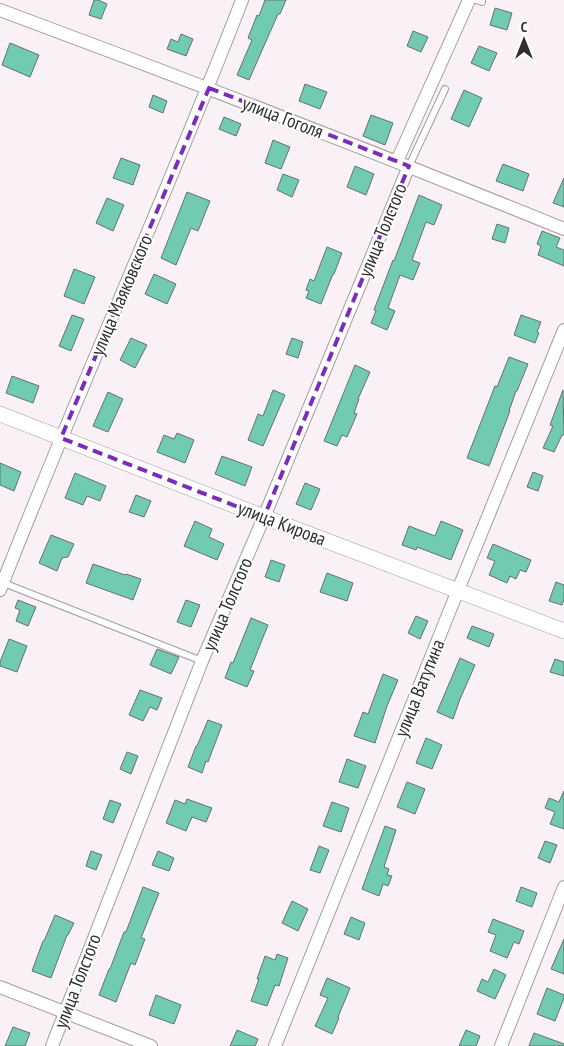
<svg xmlns="http://www.w3.org/2000/svg" width="564" height="1046" viewBox="0 0 564 1046" font-family="'PT Sans Narrow',sans-serif">
	<style>
		.building { fill: #71cab2; stroke: #67706d }
		.lines { fill: none; stroke-linecap: round; stroke-linejoin: round }
		.service-casing { stroke: #a49ca1; stroke-width: 8 }
		.minor-casing { stroke: #a49ca1; stroke-width: 14 }
		.tertiary-casing { stroke: #a49ca1; stroke-width: 16 }
		.service { stroke: #fff; stroke-width: 6 }
		.minor { stroke: #fff; stroke-width: 12 }
		.tertiary { stroke: #fff; stroke-width: 15 }
		.marked { fill: none; stroke: #7b2cbf; stroke-width: 4; stroke-dasharray: 10 6; stroke-linejoin: round }
		.labels { text-anchor: middle; dominant-baseline: central; stroke-width: 4; stroke-linejoin: round; paint-order: stroke }
		.street-label { font-size: 19px; fill: #302d2f; stroke: #fff }
	</style>
	<rect width="100%" height="100%" fill="#faf1f7"/>
	<path class="building" d="M 94,0 L 98,0 L 107,4 L 101,19 L 89,15 Z
		M 265,0 L 286,0 L 280,14 L 278,14 L 249,80 L 237,75 L 252,40 L 248,38 L 257,15 L 259,16 Z
		M 495,8 L 512,13 L 507,30 L 490,25 Z
		M 413,31 L 428,37 L 421,52 L 407,46 Z
		M 181,34 L 193,39 L 186,56 L 167,49 L 171,39 L 178,42 Z
		M 10,43 L 39,55 L 30,77 L 2,65 Z
		M 479,46 L 497,53 L 489,71 L 471,63 Z
		M 305,84 L 327,92 L 320,109 L 299,101 Z
		M 464,90 L 482,98 L 469,127 L 451,119 Z
		M 153,95 L 167,101 L 163,113 L 149,107 Z
		M 371,115 L 393,123 L 385,145 L 363,136 Z
		M 224,117 L 241,124 L 236,136 L 219,129 Z
		M 273,140 L 290,147 L 281,169 L 265,163 Z
		M 121,158 L 140,165 L 133,185 L 113,178 Z
		M 503,164 L 529,174 L 523,191 L 496,181 Z
		M 355,166 L 374,174 L 366,195 L 347,187 Z
		M 283,174 L 299,180 L 292,197 L 277,190 Z
		M 564,178 L 564,207 L 553,203 Z
		M 187,192 L 210,201 L 198,231 L 191,228 L 176,265 L 161,258 Z
		M 419,195 L 442,205 L 434,225 L 426,222 L 412,260 L 420,263 L 413,280 L 400,275 L 388,308 L 395,311 L 387,330 L 371,323 L 376,311 L 374,310 L 393,260 L 394,261 Z
		M 107,198 L 124,205 L 113,231 L 96,223 Z
		M 497,224 L 509,228 L 505,243 L 492,239 Z
		M 542,231 L 560,238 L 556,247 L 564,250 L 564,266 L 538,255 L 541,246 L 537,244 Z
		M 327,247 L 342,253 L 334,274 L 333,274 L 321,304 L 306,298 L 309,291 L 306,290 L 310,279 L 314,281 Z
		M 74,269 L 95,277 L 84,304 L 64,296 Z
		M 154,274 L 176,284 L 167,304 L 145,294 Z
		M 72,315 L 84,319 L 71,351 L 59,346 Z
		M 521,315 L 541,322 L 537,332 L 539,333 L 535,343 L 514,335 Z
		M 131,338 L 147,345 L 135,368 L 120,360 Z
		M 292,338 L 303,342 L 298,358 L 286,354 Z
		M 509,357 L 528,364 L 517,391 L 516,391 L 509,411 L 510,411 L 489,466 L 467,458 L 495,386 L 497,387 Z
		M 355,365 L 370,372 L 358,399 L 359,399 L 354,413 L 357,414 L 347,437 L 342,435 L 337,446 L 324,441 Z
		M 12,376 L 39,386 L 33,403 L 6,393 Z
		M 273,390 L 285,395 L 263,446 L 248,440 L 258,414 L 263,416 Z
		M 563,390 L 564,435 L 562,435 L 554,452 L 543,448 L 553,426 L 550,425 Z
		M 108,392 L 123,399 L 108,432 L 93,426 Z
		M 177,433 L 194,440 L 185,463 L 157,452 L 164,435 L 174,439 Z
		M 222,456 L 252,467 L 245,486 L 215,474 Z
		M 0,463 L 21,472 L 14,491 L 0,485 Z
		M 533,472 L 543,476 L 538,491 L 527,487 Z
		M 75,473 L 106,486 L 100,501 L 87,496 L 83,505 L 65,498 Z
		M 305,483 L 320,489 L 311,510 L 296,504 Z
		M 136,495 L 151,501 L 144,517 L 129,512 Z
		M 195,521 L 212,529 L 209,537 L 224,544 L 217,560 L 184,546 Z
		M 441,521 L 463,530 L 451,560 L 417,547 L 416,550 L 402,545 L 409,526 L 435,536 Z
		M 51,535 L 74,544 L 68,557 L 62,558 L 57,571 L 39,563 Z
		M 493,544 L 531,560 L 526,572 L 520,570 L 516,579 L 510,576 L 507,583 L 489,575 L 495,561 L 487,558 Z
		M 271,560 L 285,565 L 279,582 L 265,577 Z
		M 93,564 L 125,575 L 126,574 L 141,579 L 133,600 L 86,583 Z
		M 327,573 L 353,583 L 347,601 L 320,592 Z
		M 556,582 L 564,585 L 564,599 L 562,605 L 549,601 Z
		M 18,600 L 36,607 L 28,626 L 16,621 L 20,610 L 15,608 Z
		M 186,600 L 200,605 L 191,627 L 177,622 Z
		M 416,616 L 428,621 L 420,639 L 408,633 Z
		M 251,618 L 268,625 L 250,670 L 254,671 L 247,687 L 225,678 L 231,662 L 233,663 Z
		M 472,626 L 494,634 L 489,647 L 467,638 Z
		M 9,639 L 27,646 L 17,672 L 0,666 L 0,662 Z
		M 157,649 L 179,657 L 171,674 L 150,665 Z
		M 460,658 L 475,665 L 460,699 L 453,719 L 437,712 Z
		M 555,659 L 564,662 L 564,676 L 550,672 Z
		M 383,674 L 398,680 L 387,706 L 375,743 L 354,736 L 363,712 L 368,714 Z
		M 140,690 L 162,698 L 157,710 L 150,707 L 143,721 L 129,715 Z
		M 208,720 L 222,725 L 208,762 L 206,761 L 202,773 L 188,767 L 196,746 L 197,746 Z
		M 426,738 L 442,745 L 432,769 L 416,763 Z
		M 127,752 L 138,756 L 131,774 L 120,769 Z
		M 347,759 L 366,766 L 358,788 L 339,782 Z
		M 407,782 L 425,789 L 415,814 L 397,807 Z
		M 564,791 L 564,829 L 550,824 L 555,812 L 545,808 L 549,798 L 559,802 Z
		M 187,799 L 212,808 L 206,822 L 192,817 L 186,831 L 166,823 L 175,800 L 185,804 Z
		M 110,800 L 121,804 L 113,823 L 103,819 Z
		M 332,802 L 349,808 L 341,832 L 323,826 Z
		M 385,826 L 396,830 L 384,867 L 389,869 L 387,875 L 392,876 L 388,886 L 383,884 L 379,896 L 362,889 Z
		M 545,841 L 557,845 L 550,863 L 538,858 Z
		M 319,846 L 329,850 L 320,873 L 310,870 Z
		M 91,851 L 102,855 L 96,870 L 86,866 Z
		M 158,851 L 174,858 L 169,871 L 152,865 Z
		M 143,887 L 159,893 L 141,938 L 145,939 L 135,965 L 131,963 L 116,1002 L 99,995 L 109,969 L 110,969 L 124,932 L 126,932 Z
		M 521,887 L 537,893 L 532,907 L 516,901 Z
		M 292,901 L 308,909 L 298,931 L 282,923 Z
		M 55,915 L 74,923 L 68,935 L 67,935 L 51,978 L 32,971 L 43,941 L 44,941 Z
		M 351,917 L 365,923 L 359,940 L 344,934 Z
		M 493,919 L 524,931 L 519,944 L 514,942 L 507,958 L 490,951 L 496,935 L 488,932 Z
		M 564,939 L 564,974 L 551,969 Z
		M 277,954 L 288,958 L 279,986 L 275,985 L 267,1006 L 251,1001 L 259,979 L 257,979 L 265,956 L 275,960 Z
		M 494,969 L 506,975 L 495,999 L 477,991 L 482,979 L 488,982 Z
		M 327,978 L 350,988 L 338,1017 L 339,1018 L 332,1034 L 315,1026 L 328,998 L 320,995 Z
		M 547,988 L 564,995 L 564,998 L 555,1021 L 537,1014 Z
		M 156,995 L 181,1005 L 174,1024 L 149,1015 Z
		M 13,1027 L 30,1033 L 25,1046 L 5,1046 Z
		M 237,1030 L 258,1039 L 255,1046 L 230,1046 Z
		M 466,1030 L 480,1036 L 476,1046 L 459,1046 Z
		M 534,1033 L 564,1044 L 564,1046 L 529,1046 Z"/>
	<g class="lines">
		<defs>
			<path id="service" d="M 476,0 L 482,2 L 482,0
				M 409,166 L 445,89
				M 1,582 L 202,661"/>
			<path id="minor" d="M 0,10 C 189,80 377,153 564,229
				M 397,161 L 469,0
				M 0,590 C 77,392 166,198 242,0
				M 0,987 L 151,1046
				M 52,1046 L 202,661 L 264,517 L 409,166
				M 275,1046 L 458,590 L 564,330
				M 501,1046 L 564,887"/>
			<path id="tertiary" d="M 0,414 L 264,517 L 564,631"/>
		</defs>
		<use href="#service" class="service-casing"/>
		<use href="#minor" class="minor-casing"/>
		<use href="#tertiary" class="tertiary-casing"/>
		<use href="#service" class="service"/>
		<use href="#minor" class="minor"/>
		<use href="#tertiary" class="tertiary"/>
	</g>
	<path class="marked" d="M 209,88 L 409,166 L 264,517 L 61,438 Z"/>
	<g class="labels">
		<g class="street-label">
			<text transform="translate(283 117) rotate(21)">улица Гоголя</text>
			<text transform="translate(382 230) rotate(-68)">улица Толстого</text>
			<text transform="translate(121 295) rotate(-67)">улица Маяковского</text>
			<text transform="translate(282 523) rotate(21)">улица Кирова</text>
			<text transform="translate(227 604) rotate(-67)">улица Толстого</text>
			<text transform="translate(419 688) rotate(-68)">улица Ватутина</text>
			<text transform="translate(77 981) rotate(-69)">улица Толстого</text>
		</g>
	</g>
	<g transform="translate(524 40)" stroke="#ffffff" stroke-width="4" paint-order="stroke">
	<path d="M0-4L9 19L0 12L-9 19Z" fill="#302d2f"/>
	<text y="-8" font-size="14" font-weight="bold" text-anchor="middle" fill="#302d2f">С</text>
	</g>
</svg>
